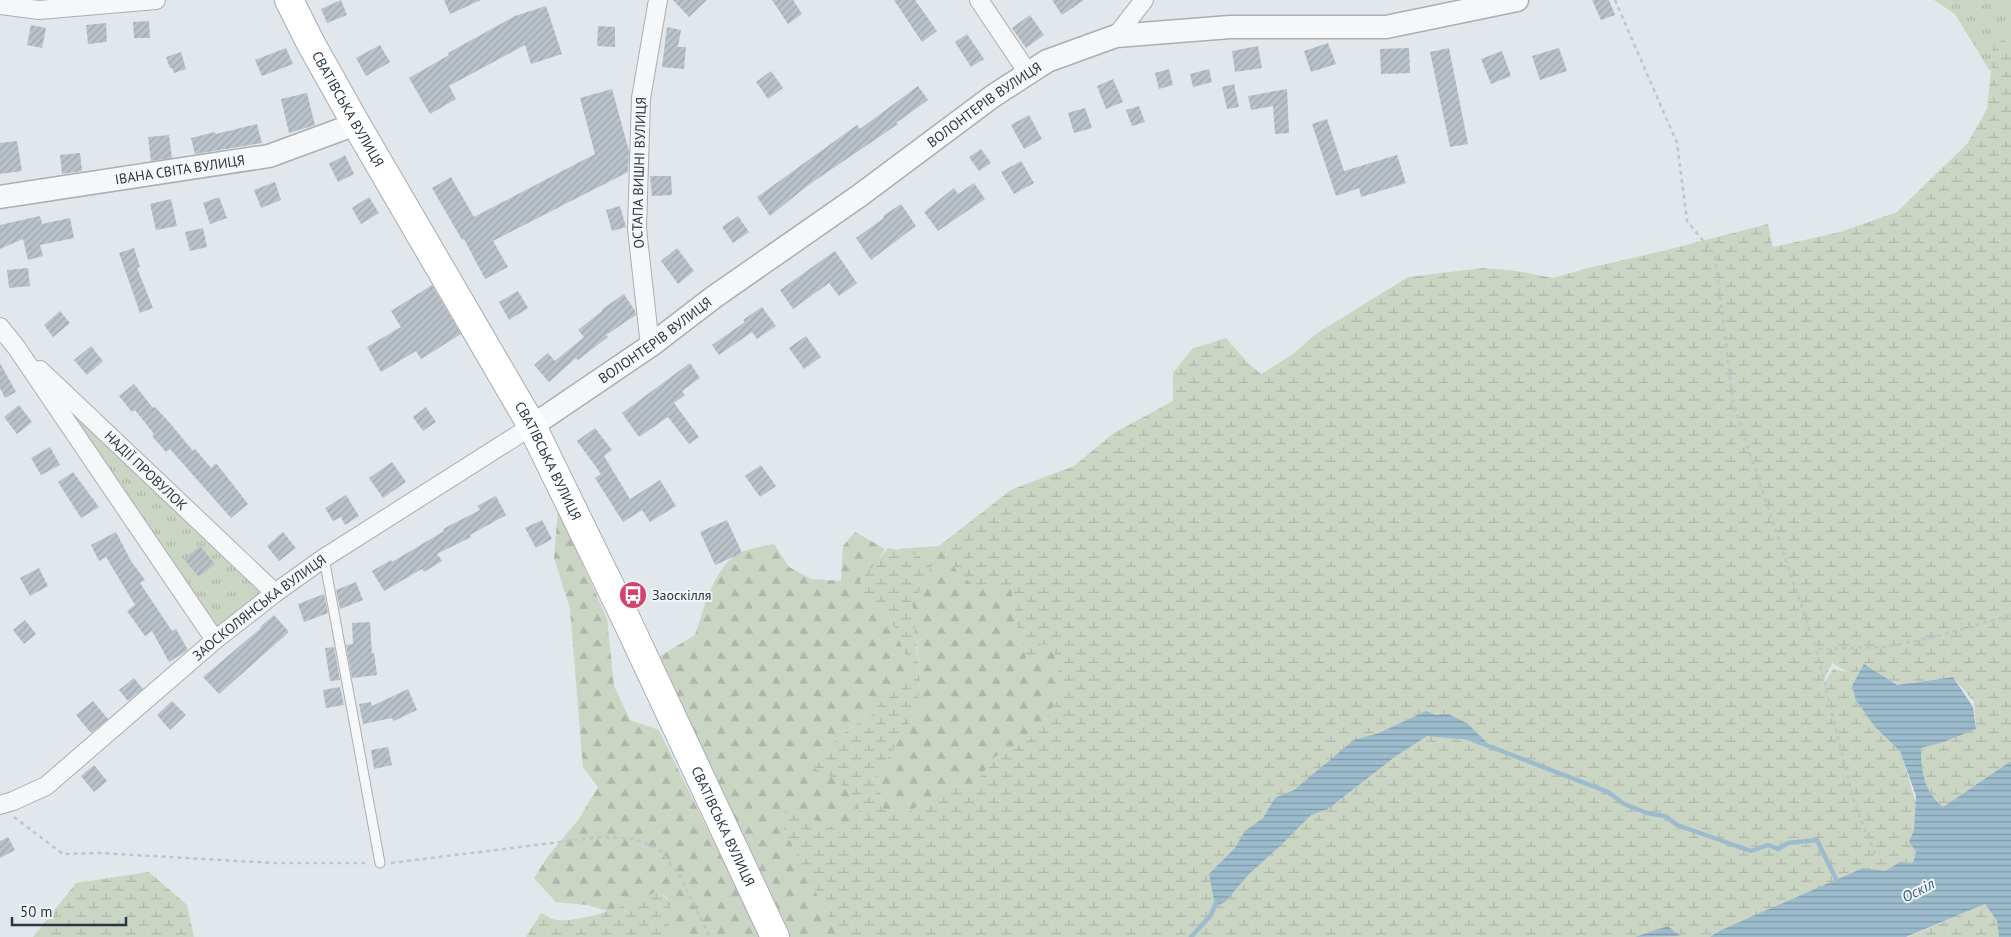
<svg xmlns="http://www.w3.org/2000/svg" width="2011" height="937" viewBox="0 0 2011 937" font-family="'PT Sans',sans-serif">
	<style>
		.grass { fill: url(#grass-tufts) }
		.forest { fill: url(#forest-firs) }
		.wetland { fill: url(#wetland-marsh); fill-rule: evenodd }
		.water { fill: url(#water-rules) }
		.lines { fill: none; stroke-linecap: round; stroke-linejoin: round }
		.stream { stroke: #9cbbcc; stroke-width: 4.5 }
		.building { fill: url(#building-hatch) }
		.service-casing { stroke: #a7afb6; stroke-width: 11 }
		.minor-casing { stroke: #a7afb6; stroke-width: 20 }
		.tertiary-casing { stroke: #a7afb6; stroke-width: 25 }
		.primary-casing { stroke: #a1adb7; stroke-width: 30 }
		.path { stroke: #c0c5ca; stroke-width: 2.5; stroke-dasharray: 4 4; stroke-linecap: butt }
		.service { stroke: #f5f7f9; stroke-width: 9 }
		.minor { stroke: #f5f7f9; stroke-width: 18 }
		.tertiary { stroke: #f5f7f9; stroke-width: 22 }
		.primary { stroke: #fff; stroke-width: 28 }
		.labels { text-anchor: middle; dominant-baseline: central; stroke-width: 4; stroke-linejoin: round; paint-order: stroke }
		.street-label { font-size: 14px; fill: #293744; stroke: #f2f5f8 }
		.poi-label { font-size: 14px; fill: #293744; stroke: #f2f5f8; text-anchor: start }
		.water-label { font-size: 15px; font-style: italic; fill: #315d79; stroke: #f2f5f8 }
	</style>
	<defs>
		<pattern id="grass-tufts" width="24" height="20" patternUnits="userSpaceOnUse" patternTransform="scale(1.25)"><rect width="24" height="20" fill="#cad5c3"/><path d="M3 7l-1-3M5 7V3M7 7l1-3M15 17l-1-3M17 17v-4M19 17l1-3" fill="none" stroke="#aeb7a9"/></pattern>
		<pattern id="forest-firs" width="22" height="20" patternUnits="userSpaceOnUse" patternTransform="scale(1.25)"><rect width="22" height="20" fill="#cad5c3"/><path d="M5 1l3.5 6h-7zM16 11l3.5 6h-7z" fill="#aeb7a9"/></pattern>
		<pattern id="wetland-marsh" width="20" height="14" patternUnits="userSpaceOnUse" patternTransform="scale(1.25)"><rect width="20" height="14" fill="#cad5c3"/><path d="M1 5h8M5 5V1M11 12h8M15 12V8" fill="none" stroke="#aeb7a9"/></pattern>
		<pattern id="water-rules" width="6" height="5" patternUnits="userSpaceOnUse" patternTransform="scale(1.25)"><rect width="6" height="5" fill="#9cbbcc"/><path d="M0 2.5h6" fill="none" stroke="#7f99a7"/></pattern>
		<pattern id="building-hatch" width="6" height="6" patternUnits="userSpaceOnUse" patternTransform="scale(1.25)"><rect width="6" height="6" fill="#b9c1c9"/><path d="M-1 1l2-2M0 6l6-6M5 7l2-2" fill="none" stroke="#9fa6ae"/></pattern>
	</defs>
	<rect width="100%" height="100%" fill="#e2e7eb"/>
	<path class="grass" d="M 1934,0 L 2011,0 L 2011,68 L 1989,70 L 1955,14 Z
		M 16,347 L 275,593 L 215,640 Z"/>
	<path class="forest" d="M 558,510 L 607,618 L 614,686 L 630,720 L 659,730 L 760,937 L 671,937 L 668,920 L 668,899 L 658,891 L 637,902 L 608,911 L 587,905 L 556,902 L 534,878 L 548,856 L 579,819 L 598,787 L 583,767 L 570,609 L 554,558 Z
		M 855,532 L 885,549 L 874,566 L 860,581 L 887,612 L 896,631 L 914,678 L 889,689 L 873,714 L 850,728 L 835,779 L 857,799 L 861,819 L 838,937 L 781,937 L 659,681 L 660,656 L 695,635 C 704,609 710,579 731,559 C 741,549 760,547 774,544 L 789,567 L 811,579 L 841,581 L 843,546 Z
		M 939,546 L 961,576 L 1011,585 L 1018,628 L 1028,664 L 1042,644 L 1090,622 L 1062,693 L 1033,737 L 995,757 L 973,786 L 952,787 L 906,813 L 883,809 L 878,775 L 917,710 L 920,681 L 917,644 L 898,549 Z"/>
	<path class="wetland" d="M 1995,33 L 2011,46 L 2011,761 L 1943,807 C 1924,792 1921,771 1921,748 L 1944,742 L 1976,729 L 1974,702 L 1953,677 L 1897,685 L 1864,664 L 1875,727 L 1900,750 L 1916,803 L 1914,830 L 1909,842 L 1916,852 L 1913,863 L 1719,931 L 1710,937 L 838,937 L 777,815 L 792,808 L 838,831 L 861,819 L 857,799 L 835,779 L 815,769 L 817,756 L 850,728 L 873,714 L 889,689 L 914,678 L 896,631 L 887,612 L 862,602 L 860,581 L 888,548 L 913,553 L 932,564 L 926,583 L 912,600 L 920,681 L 917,710 L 878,775 L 883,809 L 906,813 L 952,787 L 973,786 L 995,757 L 1033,737 L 1062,693 L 1053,646 L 1042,644 L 1028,665 L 1018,628 L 1011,585 L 979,589 L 961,576 L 939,546 L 1011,490 L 1074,466 L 1114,433 L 1173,401 L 1173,373 L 1192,349 L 1226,338 L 1248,363 L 1261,374 L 1293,354 L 1316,334 L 1408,277 L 1483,268 L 1517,271 L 1553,278 L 1588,268 L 1663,251 L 1768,224 L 1773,247 L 1840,232 L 1897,212 L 1967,144 L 1987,109 ZM 1832,663 L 1848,672 L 1833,669 L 1820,689 Z
		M 149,872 L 187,905 L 194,937 L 33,937 L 76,883 Z
		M 658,891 L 671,903 L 668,920 L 671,937 L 526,937 L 541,913 C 546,915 551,919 556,920 C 579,924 637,902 658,891 Z
		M 1985,904 L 1997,921 L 1999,937 L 1908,937 Z"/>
	<path class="water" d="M 1864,664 L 1897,685 L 1953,677 L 1973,707 L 1976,729 L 1944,742 L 1921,748 C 1921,771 1924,792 1943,807 L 2011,761 L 2011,937 L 1999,937 L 1997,921 L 1985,904 L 1906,937 L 1710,937 L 1719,931 L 1863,868 L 1885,871 L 1900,862 L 1913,863 L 1916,852 L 1909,842 L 1914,830 L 1916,796 L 1900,751 L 1875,727 L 1856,700 L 1852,686 Z
		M 1426,711 L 1436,715 L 1448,714 L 1467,723 L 1491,747 L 1473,740 L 1427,736 L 1396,756 L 1328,809 L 1311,815 L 1279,847 L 1249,874 L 1225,902 L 1215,906 L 1209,874 L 1235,848 L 1245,831 L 1263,818 L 1275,798 L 1294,790 L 1354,740 L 1379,733 Z
		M 1668,926 L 1680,936 L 1635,937 Z"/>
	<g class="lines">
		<path class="stream" d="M 1468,738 L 1608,792 L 1624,804 L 1647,813 L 1665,816 L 1677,825 L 1751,851 L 1768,845 L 1778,849 L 1788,843 L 1817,840 L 1836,879
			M 1191,937 L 1211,915 L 1216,903"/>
	</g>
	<path class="building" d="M 341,0 L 347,15 L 327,23 L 321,9 Z
		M 444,0 L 481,0 L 450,14 Z
		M 673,0 L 707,0 L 689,17 Z
		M 772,0 L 793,0 L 802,14 L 788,24 Z
		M 894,0 L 915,0 L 937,31 L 922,42 Z
		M 1052,0 L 1084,0 L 1062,15 Z
		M 1592,0 L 1609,0 L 1615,15 L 1601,20 Z
		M 546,6 L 562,54 L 531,64 L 525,45 L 449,86 L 456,99 L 430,114 L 409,78 L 449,55 L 448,53 L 515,16 Z
		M 1030,15 L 1044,35 L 1026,48 L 1012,28 Z
		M 149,21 L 150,38 L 134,38 L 133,22 Z
		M 106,23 L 107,42 L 88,44 L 86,25 Z
		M 31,25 L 46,28 L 42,48 L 27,45 Z
		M 598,26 L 615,27 L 615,47 L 597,46 Z
		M 667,27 L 681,30 L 678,47 L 686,47 L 684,69 L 662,67 Z
		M 967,34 L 984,59 L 971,67 L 955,42 Z
		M 1328,43 L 1336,64 L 1311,72 L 1304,51 Z
		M 380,45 L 390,62 L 366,76 L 356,58 Z
		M 1258,46 L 1262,68 L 1235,72 L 1232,51 Z
		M 286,48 L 293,64 L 262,76 L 255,60 Z
		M 1409,48 L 1410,73 L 1381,74 L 1380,49 Z
		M 1449,48 L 1468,144 L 1450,147 L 1430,52 Z
		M 1559,48 L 1567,71 L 1540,80 L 1532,56 Z
		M 1502,51 L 1511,76 L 1491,84 L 1481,59 Z
		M 181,52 L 186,69 L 174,73 L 172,68 L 170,68 L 166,57 Z
		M 1169,69 L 1173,85 L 1159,89 L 1155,73 Z
		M 1209,69 L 1212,82 L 1193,87 L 1190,74 Z
		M 771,71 L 783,88 L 768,99 L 756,82 Z
		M 1113,79 L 1123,102 L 1106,109 L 1097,86 Z
		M 1234,84 L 1239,107 L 1227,109 L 1222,87 Z
		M 918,86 L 928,100 L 896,123 L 898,124 L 807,186 L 770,216 L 757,197 L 857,125 L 860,129 Z
		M 612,89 L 629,151 L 628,172 L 493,241 L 508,267 L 485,279 L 464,239 L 462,240 L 432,188 L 451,177 L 474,217 L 595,154 L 580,98 Z
		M 1287,89 L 1289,133 L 1275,134 L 1273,106 L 1251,110 L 1248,96 Z
		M 307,93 L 315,125 L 289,133 L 281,99 Z
		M 1139,106 L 1145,122 L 1132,126 L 1126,110 Z
		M 1085,108 L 1092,128 L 1074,133 L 1068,113 Z
		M 1029,115 L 1042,139 L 1024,149 L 1011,125 Z
		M 1327,119 L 1344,171 L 1397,155 L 1406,183 L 1361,197 L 1359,188 L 1336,196 L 1312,124 Z
		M 257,124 L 262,143 L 195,154 L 191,138 L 215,132 L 216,134 Z
		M 169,135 L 172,158 L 151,161 L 148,137 Z
		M 17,141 L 22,171 L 0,174 L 0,143 Z
		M 981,149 L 991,163 L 979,171 L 969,157 Z
		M 80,153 L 82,171 L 62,174 L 60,155 Z
		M 345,155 L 354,174 L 338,182 L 329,164 Z
		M 1021,161 L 1034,183 L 1014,194 L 1001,172 Z
		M 650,176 L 671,176 L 672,195 L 652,196 Z
		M 275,182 L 281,200 L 261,208 L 254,190 Z
		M 974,183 L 985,199 L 938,231 L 924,212 L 954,188 L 958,194 Z
		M 219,197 L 227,218 L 210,224 L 203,203 Z
		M 369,197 L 379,213 L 361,224 L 352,208 Z
		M 171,199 L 177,226 L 156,230 L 150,204 Z
		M 901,204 L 916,226 L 871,260 L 856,238 L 884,218 L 883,216 Z
		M 620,206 L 626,227 L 612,231 L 606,210 Z
		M 40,216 L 42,224 L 70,218 L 74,238 L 40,245 L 43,256 L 28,260 L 23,239 L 0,249 L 0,225 Z
		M 738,216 L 749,232 L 733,243 L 722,227 Z
		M 203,228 L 207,247 L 190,251 L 185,232 Z
		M 134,248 L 140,267 L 137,268 L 153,308 L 140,313 L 119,253 Z
		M 677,248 L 694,271 L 678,284 L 661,261 Z
		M 835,251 L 857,283 L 839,296 L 829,283 L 793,309 L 780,290 Z
		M 28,268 L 30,286 L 9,288 L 7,270 Z
		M 432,285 L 461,334 L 421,359 L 416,351 L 381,372 L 367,347 L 401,327 L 391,311 Z
		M 518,291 L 528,308 L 509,320 L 499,302 Z
		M 624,294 L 635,311 L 636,315 L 606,335 L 608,337 L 578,360 L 576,358 L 549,382 L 534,365 L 548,353 L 555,361 L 584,337 L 578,330 L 602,311 L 601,310 Z
		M 762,307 L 776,326 L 757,339 L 752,332 L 719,355 L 712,345 L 745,322 L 743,320 Z
		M 60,311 L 70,323 L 53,337 L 44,325 Z
		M 806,336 L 821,357 L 804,369 L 789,348 Z
		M 91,346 L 103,361 L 87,375 L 74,360 Z
		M 0,363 L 16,392 L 5,398 L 0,388 Z
		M 690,363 L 700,378 L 682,391 L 685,395 L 674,403 L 699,437 L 689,444 L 668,417 L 639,437 L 622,413 Z
		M 134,384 L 153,408 L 155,407 L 169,422 L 193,451 L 195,449 L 211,468 L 216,463 L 248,504 L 231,518 L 170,449 L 166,452 L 152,436 L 154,434 L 135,410 L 132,412 L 119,396 Z
		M 19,405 L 32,422 L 17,434 L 4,417 Z
		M 426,407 L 436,422 L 423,431 L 413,417 Z
		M 595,428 L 612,450 L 604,456 L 630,499 L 660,480 L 676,506 L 650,522 L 642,510 L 623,522 L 595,478 L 601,474 L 577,441 Z
		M 50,447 L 60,465 L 41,475 L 31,458 Z
		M 392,462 L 406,482 L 383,498 L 369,478 Z
		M 761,465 L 776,486 L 760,497 L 745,476 Z
		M 73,472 L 99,507 L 81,518 L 58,482 Z
		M 346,495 L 359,516 L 345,525 L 341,517 L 333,521 L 325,508 Z
		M 496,496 L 506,515 L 470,535 L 471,537 L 437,554 L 442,561 L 424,572 L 422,569 L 384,591 L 372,571 L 391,560 L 392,562 L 444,531 L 443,529 L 480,510 L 477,506 Z
		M 542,520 L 552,539 L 536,548 L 525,528 Z
		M 727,520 L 742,553 L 715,565 L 700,532 Z
		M 116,532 L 131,561 L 145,580 L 140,583 L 172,631 L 176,629 L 188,650 L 169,662 L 152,631 L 145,636 L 127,611 L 135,605 L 106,557 L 99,561 L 91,545 Z
		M 283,532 L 296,548 L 279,561 L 267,546 Z
		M 200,546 L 215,564 L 199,577 L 184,559 Z
		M 39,568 L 48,586 L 30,596 L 20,578 Z
		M 356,582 L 363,600 L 340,609 L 336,590 Z
		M 324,594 L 328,613 L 304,622 L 298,604 Z
		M 274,615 L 289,632 L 219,694 L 203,677 L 261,628 L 260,627 Z
		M 25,620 L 36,634 L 24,644 L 13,630 Z
		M 370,622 L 372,654 L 374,653 L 377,675 L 352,678 L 346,645 L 353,644 L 352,623 Z
		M 334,647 L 340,680 L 330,681 L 325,648 Z
		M 134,678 L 143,689 L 128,701 L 119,690 Z
		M 340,687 L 344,705 L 326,708 L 323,690 Z
		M 408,689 L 417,710 L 394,721 L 392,718 L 363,724 L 359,704 L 371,702 L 372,706 Z
		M 93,701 L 108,719 L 91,733 L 76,715 Z
		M 172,701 L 186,715 L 170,730 L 157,715 Z
		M 388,747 L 392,765 L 374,769 L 371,750 Z
		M 94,765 L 107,781 L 94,792 L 81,776 Z
		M 8,837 L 15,850 L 0,858 L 0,841 Z"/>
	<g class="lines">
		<defs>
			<path id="service" d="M 324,558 L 380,863"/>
			<g id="minor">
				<path d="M 979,0 L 1028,73"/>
				<path d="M 0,5 L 39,10 L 156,0"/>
				<path d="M 1116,36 L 1144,0"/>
				<path d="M 0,327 L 16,347 L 215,640"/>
				<path id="s1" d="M 650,346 L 637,229 L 641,98 L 658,0"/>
				<path id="s2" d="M 40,370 L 275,593"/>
				<path id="s3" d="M 0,805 L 13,801 L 46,786 L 215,640 L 275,593 L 324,558 L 532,426"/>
			</g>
			<g id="tertiary">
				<path id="s4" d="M 0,197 L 269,156 L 356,124"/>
				<path id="s5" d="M 532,426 L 650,346 L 714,297 L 859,196 L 993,96 L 1047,61 L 1116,36 L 1230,27 L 1386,27 L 1517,0"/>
			</g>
			<g id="primary">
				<path id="s6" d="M 289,0 L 310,42 L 356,124 L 532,426 L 627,621 L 775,937"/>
			</g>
		</defs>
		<use href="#service" class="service-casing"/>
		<use href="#minor" class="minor-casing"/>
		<use href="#tertiary" class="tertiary-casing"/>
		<use href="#primary" class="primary-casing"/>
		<path class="path" d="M 1615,0 L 1677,143 L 1687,221 L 1715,255 L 1733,403 L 1816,649
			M 14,817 L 63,854 L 100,853 L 273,863 L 368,863
			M 1875,854 L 1854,802 L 1816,649 L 1885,647 L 1934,637 L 2011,615
			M 391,863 L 600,837 L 636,839 L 660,850 L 680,876 L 710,937"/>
		<use href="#service" class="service"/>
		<use href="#minor" class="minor"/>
		<use href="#tertiary" class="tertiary"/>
		<use href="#primary" class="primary"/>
	</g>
	<defs>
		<symbol id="bus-disc" viewBox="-11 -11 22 22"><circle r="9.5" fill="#d4436f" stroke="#f2f5f8"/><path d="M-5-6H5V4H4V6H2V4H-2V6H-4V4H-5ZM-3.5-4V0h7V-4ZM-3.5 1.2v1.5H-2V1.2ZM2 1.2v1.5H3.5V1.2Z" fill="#fff"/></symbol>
	</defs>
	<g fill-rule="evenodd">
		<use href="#bus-disc" x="617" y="579" width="32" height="32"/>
	</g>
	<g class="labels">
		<g class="street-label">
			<text stroke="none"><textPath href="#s5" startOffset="555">ВОЛОНТЕРІВ ВУЛИЦЯ</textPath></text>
			<text stroke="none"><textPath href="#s6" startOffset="124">СВАТІВСЬКА ВУЛИЦЯ</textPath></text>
			<text stroke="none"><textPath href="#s4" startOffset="182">ІВАНА СВІТА ВУЛИЦЯ</textPath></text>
			<text stroke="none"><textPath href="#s1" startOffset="174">ОСТАПА ВИШНІ ВУЛИЦЯ</textPath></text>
			<text stroke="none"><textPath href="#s5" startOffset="150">ВОЛОНТЕРІВ ВУЛИЦЯ</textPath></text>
			<text stroke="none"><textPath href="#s6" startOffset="529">СВАТІВСЬКА ВУЛИЦЯ</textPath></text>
			<text stroke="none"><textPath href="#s2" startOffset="146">НАДІЇ ПРОВУЛОК</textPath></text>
			<text stroke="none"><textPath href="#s3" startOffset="328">ЗАОСКОЛЯНСЬКА ВУЛИЦЯ</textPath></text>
			<text stroke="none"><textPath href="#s6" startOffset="934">СВАТІВСЬКА ВУЛИЦЯ</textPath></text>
		</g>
		<g class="poi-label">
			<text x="652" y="595">Заоскілля</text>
		</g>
		<g class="water-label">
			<text transform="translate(1918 890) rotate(-27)">Оскіл</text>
		</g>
	</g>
	<path d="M12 917v8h114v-8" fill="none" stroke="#293744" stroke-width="2.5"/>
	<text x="20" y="917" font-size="15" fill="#293744" stroke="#f2f5f8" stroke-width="4" paint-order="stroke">50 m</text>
</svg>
